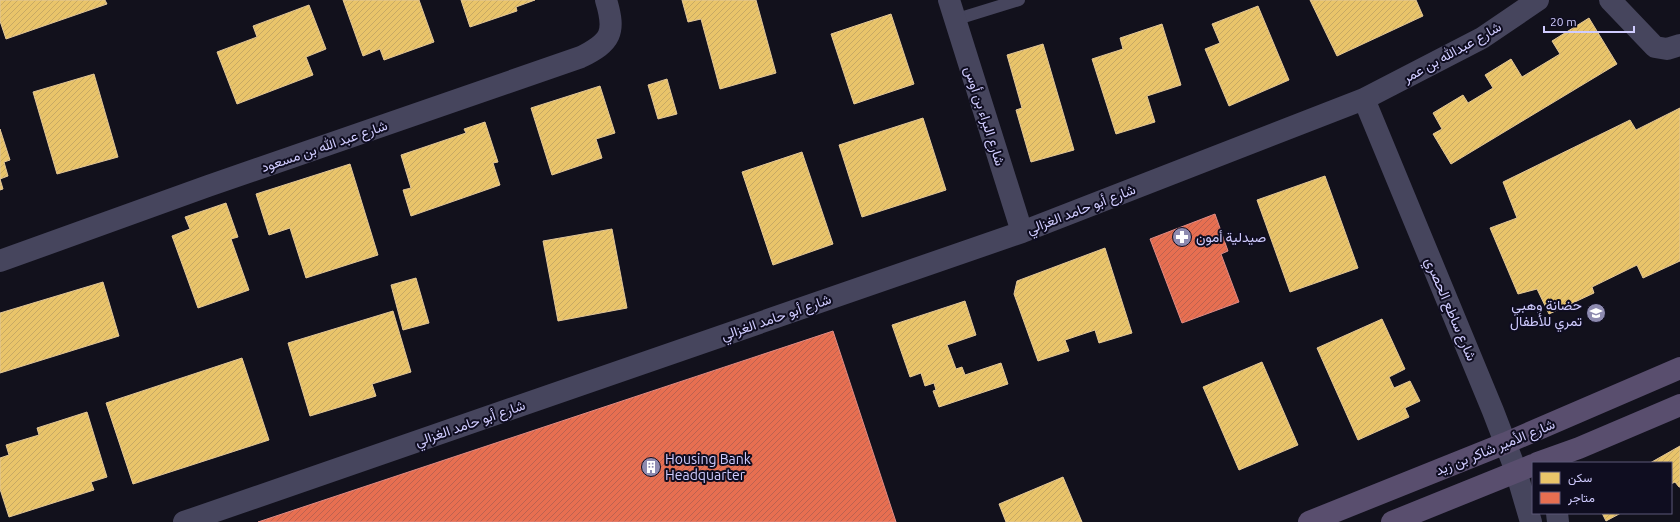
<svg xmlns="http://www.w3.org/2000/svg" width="1680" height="522" viewBox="0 0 1680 522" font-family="Ubuntu,Vazirmatn,sans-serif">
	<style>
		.homes { fill: url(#homes-hatch); stroke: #e2c697 }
		.shops { fill: url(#shops-hatch); stroke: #e08b85 }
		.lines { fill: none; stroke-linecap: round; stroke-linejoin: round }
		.lane { stroke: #46455d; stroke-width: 12 }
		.street { stroke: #46455d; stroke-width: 22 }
		.primary { stroke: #594e6e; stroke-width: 22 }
		.labels { text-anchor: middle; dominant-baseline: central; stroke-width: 4; stroke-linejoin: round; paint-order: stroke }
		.street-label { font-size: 14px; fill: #d0ccff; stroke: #0f0d20 }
		.poi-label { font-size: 14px; fill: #d0ccff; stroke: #0f0d20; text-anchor: start }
	</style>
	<defs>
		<pattern id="homes-hatch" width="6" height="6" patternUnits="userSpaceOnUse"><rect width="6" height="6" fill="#e9c46a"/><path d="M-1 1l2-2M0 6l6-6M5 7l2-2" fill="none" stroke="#c7a964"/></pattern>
		<pattern id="shops-hatch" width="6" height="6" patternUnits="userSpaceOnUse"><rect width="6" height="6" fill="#e76f51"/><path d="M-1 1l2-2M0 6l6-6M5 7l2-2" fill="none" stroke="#bd6250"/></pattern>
	</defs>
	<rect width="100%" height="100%" fill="#12111c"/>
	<path class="homes" d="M 0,0 L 105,0 L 107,4 L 6,39 L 0,21 Z
		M 343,0 L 419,0 L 434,42 L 384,60 L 380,49 L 363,56 Z
		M 461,0 L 535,0 L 516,7 L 517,11 L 470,27 Z
		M 682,0 L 756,0 L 776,73 L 720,89 L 701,19 L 688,22 Z
		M 1310,0 L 1416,0 L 1423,16 L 1337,56 Z
		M 309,5 L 326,49 L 306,57 L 313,75 L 237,104 L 217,52 L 257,37 L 253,26 Z
		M 1258,6 L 1289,80 L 1229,106 L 1205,49 L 1220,43 L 1212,24 Z
		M 891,14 L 914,84 L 854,104 L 831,34 Z
		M 1589,18 L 1617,64 L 1451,164 L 1433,134 L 1442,129 L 1433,113 L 1463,95 L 1468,103 L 1493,88 L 1485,75 L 1511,59 L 1522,77 L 1560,54 L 1552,41 Z
		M 1162,24 L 1181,85 L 1147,96 L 1155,122 L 1116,134 L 1092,59 L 1123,49 L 1120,38 Z
		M 1043,44 L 1074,150 L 1031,162 L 1016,110 L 1022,108 L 1007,55 Z
		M 94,74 L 118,157 L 57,174 L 33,92 Z
		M 667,79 L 677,114 L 658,119 L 648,85 Z
		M 600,86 L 615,133 L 596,139 L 602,158 L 552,175 L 531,108 Z
		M 1680,108 L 1680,261 L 1643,278 L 1637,265 L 1592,287 L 1594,293 L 1549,314 L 1537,289 L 1518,294 L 1490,228 L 1517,218 L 1503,182 L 1630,120 L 1636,130 Z
		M 923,118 L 946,190 L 862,217 L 839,145 Z
		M 485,122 L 498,162 L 493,163 L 500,185 L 411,216 L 403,190 L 411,188 L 401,155 L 466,133 L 464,129 Z
		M 0,129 L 10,160 L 4,162 L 8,176 L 0,179 L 3,189 L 0,190 Z
		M 802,152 L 833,244 L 773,265 L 742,172 Z
		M 350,164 L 378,255 L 306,278 L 290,228 L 269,235 L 256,194 Z
		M 1325,176 L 1358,268 L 1290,292 L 1257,200 Z
		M 226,203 L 238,237 L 231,239 L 249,290 L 198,308 L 172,236 L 190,229 L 185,217 Z
		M 612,229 L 627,308 L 558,321 L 543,241 Z
		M 1105,248 L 1132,333 L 1099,343 L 1095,330 L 1065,340 L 1069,351 L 1038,361 L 1014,294 L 1017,281 Z
		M 416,278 L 429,323 L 403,330 L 391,285 Z
		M 103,282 L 119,336 L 0,373 L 0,313 Z
		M 965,301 L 976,335 L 947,345 L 956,369 L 962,367 L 965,375 L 1001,363 L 1008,384 L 939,407 L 933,391 L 936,390 L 934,383 L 925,386 L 921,373 L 910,377 L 892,325 Z
		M 393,311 L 411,372 L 372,384 L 376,396 L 310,416 L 288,343 Z
		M 1382,319 L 1405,369 L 1389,377 L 1394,388 L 1410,381 L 1420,401 L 1405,408 L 1409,417 L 1358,440 L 1317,348 Z
		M 242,358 L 269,440 L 133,484 L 106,403 Z
		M 1262,362 L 1298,445 L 1239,470 L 1203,387 Z
		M 87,412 L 107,477 L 91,482 L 94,490 L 9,517 L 0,489 L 0,458 L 9,455 L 6,445 L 39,435 L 37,428 Z
		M 1680,446 L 1680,487 L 1679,487 L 1675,482 L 1671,484 L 1671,463 L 1650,463 Z
		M 1063,477 L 1082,522 L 1006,522 L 999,504 Z
		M 1602,513 L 1621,513 L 1606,521 Z"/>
	<path class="shops" d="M 1215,214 L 1228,251 L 1221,254 L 1239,302 L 1182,323 L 1150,239 Z
		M 833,331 L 896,522 L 258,522 L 589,412 Z"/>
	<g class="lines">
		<path class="lane" d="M 954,20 L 1019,0"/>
		<path class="street" d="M 949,0 L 1022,232
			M 1610,0 L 1655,47 L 1667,49 L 1680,45
			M 1364,99 L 1493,411 L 1516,471 L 1531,522
			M 0,261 L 208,186 L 581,57 C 611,42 616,33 606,0
			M 1557,513 L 1558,522
			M 184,522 L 1022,232 L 1364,99 L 1482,38 L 1538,0"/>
		<path class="primary" d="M 1537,463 L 1579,448 L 1680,405
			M 1309,522 L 1506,443 L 1680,368
			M 1392,522 L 1533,465"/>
	</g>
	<defs>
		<symbol id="pharmacy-disc" viewBox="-11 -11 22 22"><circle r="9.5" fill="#8e8bb0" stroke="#0f0d20"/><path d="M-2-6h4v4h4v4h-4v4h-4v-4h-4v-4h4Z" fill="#fff"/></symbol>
		<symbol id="school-disc" viewBox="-11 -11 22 22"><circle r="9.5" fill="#8e8bb0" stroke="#0f0d20"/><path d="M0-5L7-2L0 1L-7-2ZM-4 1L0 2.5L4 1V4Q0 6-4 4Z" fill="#fff"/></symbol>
		<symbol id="building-disc" viewBox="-11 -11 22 22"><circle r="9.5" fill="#8e8bb0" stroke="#0f0d20"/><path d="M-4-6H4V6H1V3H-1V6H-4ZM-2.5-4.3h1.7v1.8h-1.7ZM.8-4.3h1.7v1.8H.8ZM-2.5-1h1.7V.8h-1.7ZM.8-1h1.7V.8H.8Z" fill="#fff"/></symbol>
	</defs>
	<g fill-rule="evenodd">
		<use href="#pharmacy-disc" x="1171" y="226" width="22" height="22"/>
		<use href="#school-disc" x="1585" y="302" width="22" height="22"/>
		<use href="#building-disc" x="640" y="456" width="22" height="22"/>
	</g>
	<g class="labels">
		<g class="street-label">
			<text transform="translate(1452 52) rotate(-29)">شارع عبدالله بن عمر</text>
			<text transform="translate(985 116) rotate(72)">شارع البراء بن أوس</text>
			<text transform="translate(324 146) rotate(-19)">شارع عبد الله بن مسعود</text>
			<text transform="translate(1081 209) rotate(-21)">شارع أبو حامد الغزالي</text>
			<text transform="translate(1451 309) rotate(67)">شارع ساطع الحصري</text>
			<text transform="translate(776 317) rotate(-19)">شارع أبو حامد الغزالي</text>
			<text transform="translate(470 423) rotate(-19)">شارع أبو حامد الغزالي</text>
			<text transform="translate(1495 447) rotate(-22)">شارع الأمير شاكر بن زيد</text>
		</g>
		<g class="poi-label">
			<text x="1196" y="237">صيدلية أمون</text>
			<text x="1582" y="305" text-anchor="end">حضانة وهبي<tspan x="1582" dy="16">تمري للأطفال</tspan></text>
			<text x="665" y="459">Housing Bank<tspan x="665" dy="16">Headquarter</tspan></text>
		</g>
	</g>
	<rect x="1532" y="462" width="140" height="52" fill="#0f0d20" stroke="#5c5979"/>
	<rect x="1540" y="472" width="20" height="12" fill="#e9c46a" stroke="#5c5979"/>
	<text x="1568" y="482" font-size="12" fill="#d0ccff">سكن</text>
	<rect x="1540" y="492" width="20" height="12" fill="#e76f51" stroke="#5c5979"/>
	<text x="1568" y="502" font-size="12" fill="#d0ccff">متاجر</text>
	<path d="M1544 26v6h90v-6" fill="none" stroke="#d0ccff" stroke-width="2"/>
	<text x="1550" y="26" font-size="12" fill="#d0ccff" stroke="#0f0d20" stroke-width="3" paint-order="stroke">20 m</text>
</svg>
